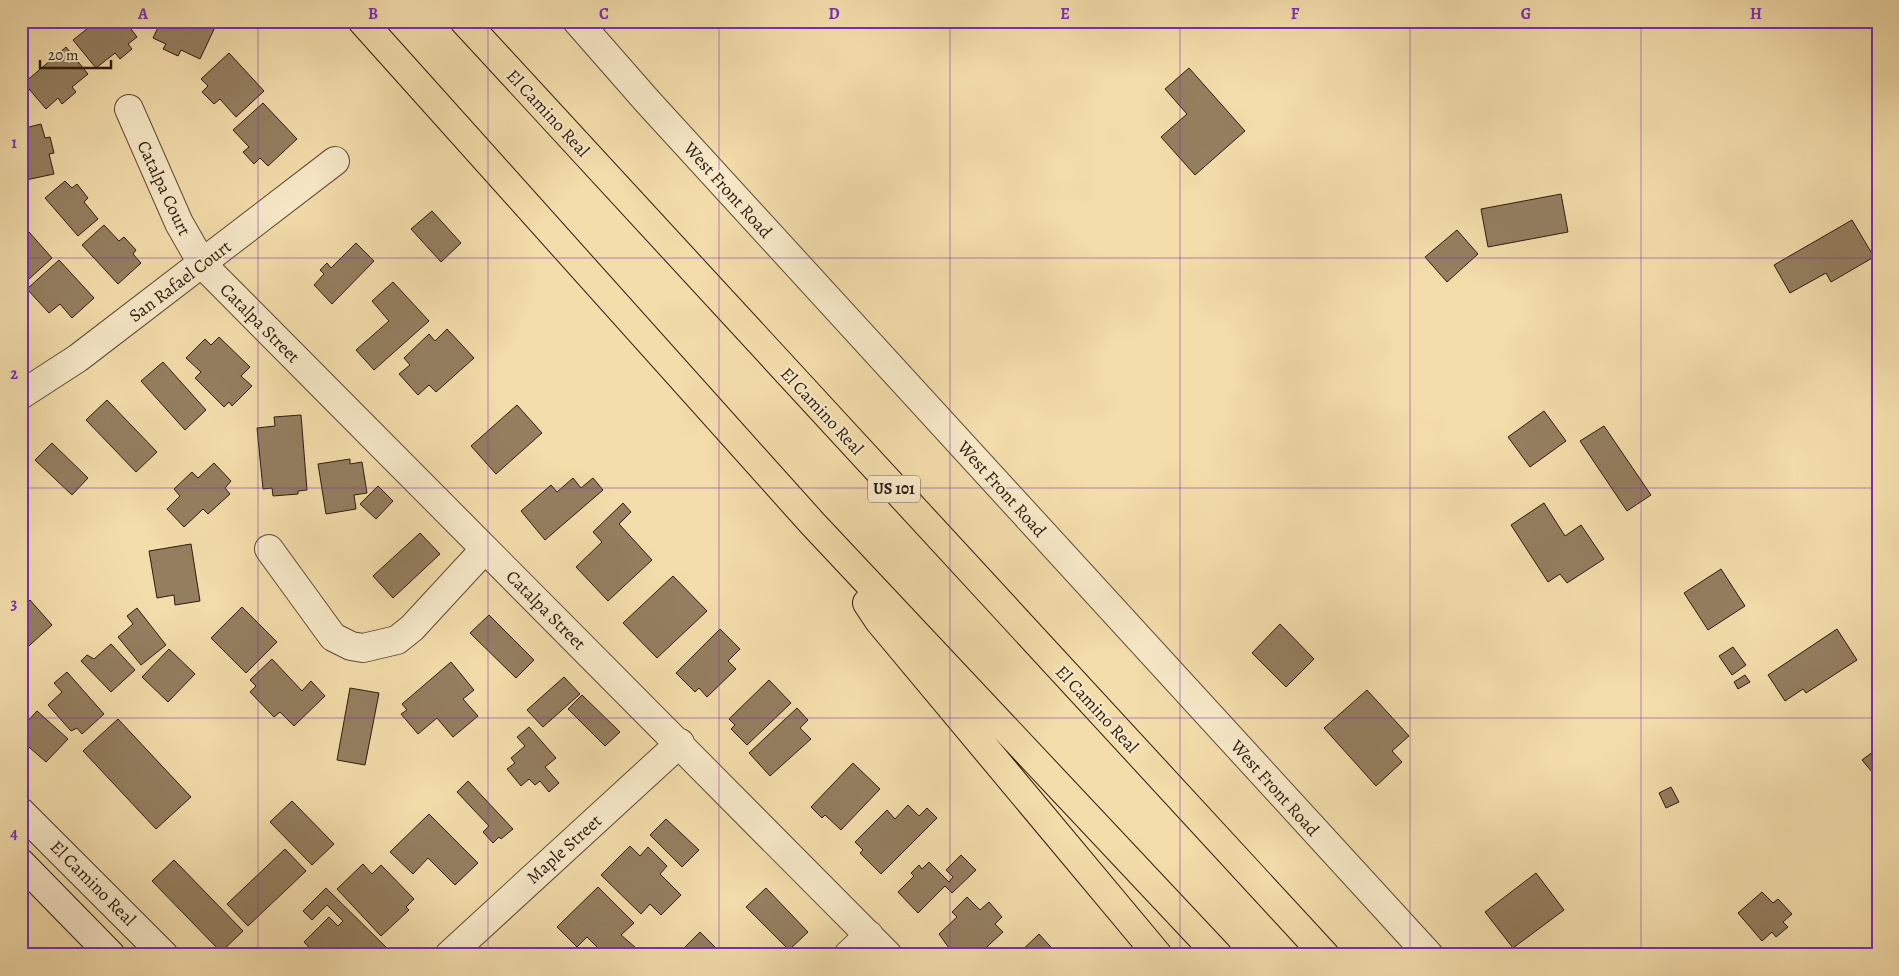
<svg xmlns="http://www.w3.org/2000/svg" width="1899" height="976" viewBox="0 0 1899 976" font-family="Alegreya,serif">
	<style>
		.building { fill: #947f60; stroke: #2e190e }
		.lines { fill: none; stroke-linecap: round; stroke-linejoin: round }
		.minor-casing { stroke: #5f4a35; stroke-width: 30 }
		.tertiary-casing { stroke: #5f4a35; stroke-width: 30 }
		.secondary-casing { stroke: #2e190e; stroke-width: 30 }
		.motorway-casing { stroke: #2e190e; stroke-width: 30 }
		.minor { stroke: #f7e9c8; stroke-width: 28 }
		.tertiary { stroke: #f7e9c8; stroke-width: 28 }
		.secondary { stroke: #f7e9c8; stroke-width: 28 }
		.motorway { stroke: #f3ddab; stroke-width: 28 }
		.grid { fill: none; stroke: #7b2cbf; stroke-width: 1; stroke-opacity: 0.55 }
		.labels { text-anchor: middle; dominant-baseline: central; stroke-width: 4; stroke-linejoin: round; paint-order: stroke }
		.shield { fill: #f7e9c8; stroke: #6a5746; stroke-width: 1 }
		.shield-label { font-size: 16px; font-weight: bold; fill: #2e190e }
		.street-label { font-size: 18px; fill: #2e190e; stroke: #f7e9c8 }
		.neatline { fill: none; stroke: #7b2cbf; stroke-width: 2 }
		.grid-label { font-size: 16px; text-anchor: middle; font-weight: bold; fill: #7b2cbf }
	</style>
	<rect width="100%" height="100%" fill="#f3ddab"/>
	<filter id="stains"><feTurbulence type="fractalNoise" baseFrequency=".004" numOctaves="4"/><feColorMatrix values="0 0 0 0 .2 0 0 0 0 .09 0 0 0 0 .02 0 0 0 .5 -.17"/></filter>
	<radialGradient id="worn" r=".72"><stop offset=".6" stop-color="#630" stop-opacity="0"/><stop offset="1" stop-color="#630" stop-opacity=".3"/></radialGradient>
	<path class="building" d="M 97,21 L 125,21 L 137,37 L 128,44 L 132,49 L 120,59 L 115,53 L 96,68 L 73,40 Z
		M 161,21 L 207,21 L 216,25 L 200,59 L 181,50 L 178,56 L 163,49 L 166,44 L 153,38 Z
		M 66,47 L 88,74 L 72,87 L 76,92 L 62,104 L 58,98 L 46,109 L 24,83 Z
		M 229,53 L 264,91 L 236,117 L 220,99 L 214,104 L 202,92 L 208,86 L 201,79 Z
		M 1189,68 L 1245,131 L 1195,175 L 1161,137 L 1187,114 L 1165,89 Z
		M 263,103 L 297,139 L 268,166 L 260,158 L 254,164 L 243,152 L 249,147 L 233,130 Z
		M 41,124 L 45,138 L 50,137 L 54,153 L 49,154 L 54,174 L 21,181 L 21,129 Z
		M 65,181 L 72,188 L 77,184 L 88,198 L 84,202 L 98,219 L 78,236 L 45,198 Z
		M 1561,194 L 1568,232 L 1488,247 L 1481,209 Z
		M 432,211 L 461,243 L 441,262 L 411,229 Z
		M 1852,220 L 1874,257 L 1831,282 L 1826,273 L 1790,293 L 1774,265 Z
		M 21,223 L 52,258 L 29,279 L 21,271 Z
		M 104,225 L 119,241 L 124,237 L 136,250 L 133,254 L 141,263 L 118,284 L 82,245 Z
		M 1457,230 L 1478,254 L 1447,282 L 1425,257 Z
		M 356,243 L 374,261 L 332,304 L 314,285 L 324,274 L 320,270 L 327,263 L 331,268 Z
		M 59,260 L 94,298 L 72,318 L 60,304 L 49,313 L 27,289 Z
		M 393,282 L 429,321 L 374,370 L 356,350 L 389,321 L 372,301 Z
		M 447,329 L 474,358 L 436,392 L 429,385 L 418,395 L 399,374 L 410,365 L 404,358 L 429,334 L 435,341 Z
		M 219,337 L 250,367 L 241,376 L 252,386 L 232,406 L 229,402 L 224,407 L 195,378 L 201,372 L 186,358 L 205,339 L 211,345 Z
		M 163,362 L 206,410 L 185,430 L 141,381 Z
		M 107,400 L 157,452 L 136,472 L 86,420 Z
		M 517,405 L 542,433 L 496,474 L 471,446 Z
		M 1544,411 L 1566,441 L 1530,467 L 1508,437 Z
		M 301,415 L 307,490 L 298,491 L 298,494 L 273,496 L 272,488 L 263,489 L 257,428 L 275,426 L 274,417 Z
		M 1604,426 L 1651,495 L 1627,511 L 1580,441 Z
		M 52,443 L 88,478 L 72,495 L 35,460 Z
		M 350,459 L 350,464 L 362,462 L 367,493 L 354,495 L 356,509 L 326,514 L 318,464 Z
		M 214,463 L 231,481 L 225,488 L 230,494 L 208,514 L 203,509 L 184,527 L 167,509 L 180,496 L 174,489 L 192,472 L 198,478 Z
		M 573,478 L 581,488 L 593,478 L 603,490 L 545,540 L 521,511 L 551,485 L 557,492 Z
		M 378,486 L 393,501 L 376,519 L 360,504 Z
		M 623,503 L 631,512 L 619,524 L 652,560 L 608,601 L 576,567 L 602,542 L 593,532 Z
		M 1544,503 L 1565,536 L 1581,525 L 1604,559 L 1567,583 L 1560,574 L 1548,582 L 1511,525 Z
		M 420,533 L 440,554 L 393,598 L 373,576 Z
		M 191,544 L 200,601 L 175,605 L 174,595 L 157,598 L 149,551 Z
		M 1721,569 L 1745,606 L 1708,630 L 1684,593 Z
		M 673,576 L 707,611 L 657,658 L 623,623 Z
		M 30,600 L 52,625 L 21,653 L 21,608 Z
		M 242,607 L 277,642 L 246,673 L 211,638 Z
		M 137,608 L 166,645 L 141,665 L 118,637 L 133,624 L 127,616 Z
		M 489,615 L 534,660 L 516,678 L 470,633 Z
		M 1280,624 L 1314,659 L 1286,687 L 1252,653 Z
		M 720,629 L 740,649 L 728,661 L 736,669 L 707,697 L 699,688 L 695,692 L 676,673 Z
		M 1837,629 L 1857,660 L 1806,693 L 1803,689 L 1785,701 L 1768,675 Z
		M 111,644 L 135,670 L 111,692 L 81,661 L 87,655 L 94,659 Z
		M 1733,647 L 1746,665 L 1732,675 L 1719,656 Z
		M 169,649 L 195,674 L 168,702 L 142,677 Z
		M 272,659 L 302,691 L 311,681 L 325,696 L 294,726 L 280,712 L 274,717 L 250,692 L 256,686 L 250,680 Z
		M 451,662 L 474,690 L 463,699 L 478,716 L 453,737 L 437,718 L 418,734 L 401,714 L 407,710 L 402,704 Z
		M 67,672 L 104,714 L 82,734 L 77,728 L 71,731 L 48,705 L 62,692 L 54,683 Z
		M 1745,675 L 1750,682 L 1738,689 L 1734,682 Z
		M 564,677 L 580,694 L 543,727 L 527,710 Z
		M 769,680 L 791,703 L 747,745 L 731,729 L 735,725 L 729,719 Z
		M 350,688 L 379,693 L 365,765 L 337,760 Z
		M 1367,690 L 1409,736 L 1392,751 L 1402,762 L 1376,786 L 1324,728 Z
		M 582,695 L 620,732 L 605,746 L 568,709 Z
		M 797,708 L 808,720 L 800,728 L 811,739 L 770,776 L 749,753 Z
		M 37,711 L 68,739 L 46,762 L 21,740 L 21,725 L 23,726 Z
		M 118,719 L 191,797 L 156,829 L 83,751 Z
		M 529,727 L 556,758 L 545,767 L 559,783 L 549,792 L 540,781 L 535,785 L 529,779 L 521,786 L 507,769 L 515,763 L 511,758 L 525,746 L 517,737 Z
		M 1878,748 L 1878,779 L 1862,760 Z
		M 853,763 L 880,789 L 841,830 L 825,815 L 822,818 L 811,807 Z
		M 468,781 L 513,829 L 501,839 L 499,837 L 493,843 L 483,832 L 489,826 L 457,792 Z
		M 1671,787 L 1679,802 L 1666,808 L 1659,793 Z
		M 292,801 L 334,844 L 312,865 L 270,822 Z
		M 908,805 L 919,816 L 927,808 L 937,818 L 881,874 L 860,853 L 863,850 L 855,842 L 887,810 L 895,819 Z
		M 429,814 L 478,863 L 455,885 L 428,858 L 413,874 L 390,852 Z
		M 666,819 L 699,850 L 682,867 L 650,835 Z
		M 630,846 L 640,856 L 648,847 L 667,866 L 660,874 L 681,895 L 661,915 L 650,904 L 641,914 L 601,875 Z
		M 285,849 L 306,871 L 248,926 L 227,904 Z
		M 961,855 L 976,870 L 952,893 L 945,886 L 918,913 L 898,892 L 914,876 L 911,873 L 919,865 L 922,869 L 929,862 L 949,882 L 953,877 L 946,870 Z
		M 174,860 L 243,931 L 221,952 L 152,881 Z
		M 363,864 L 372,874 L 381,865 L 414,899 L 406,907 L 409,910 L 381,936 L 337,889 Z
		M 1536,873 L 1564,910 L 1513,948 L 1485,912 Z
		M 598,887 L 634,923 L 621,935 L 636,948 L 638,951 L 634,955 L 595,955 L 593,953 L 598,948 L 587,937 L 577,947 L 557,927 Z
		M 326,888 L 393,954 L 393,955 L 316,955 L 304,942 L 329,917 L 338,926 L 343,921 L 327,905 L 312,920 L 303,911 Z
		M 766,888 L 808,932 L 789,950 L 746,907 Z
		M 1762,892 L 1773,903 L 1778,899 L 1792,914 L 1783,922 L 1788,927 L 1776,937 L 1772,932 L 1762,941 L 1738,913 Z
		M 967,897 L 980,910 L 989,902 L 1002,917 L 995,924 L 1003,932 L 978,955 L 954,955 L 939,934 L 957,917 L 952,912 Z
		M 700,932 L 723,955 L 687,955 L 682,950 Z
		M 1039,934 L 1058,955 L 1017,955 Z
		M 1006,947 L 1013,955 L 997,955 Z
		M 1876,947 L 1878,955 L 1863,955 Z
		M 523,948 L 530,955 L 516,955 Z"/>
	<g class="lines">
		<defs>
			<path id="minor" d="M 129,109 L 179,223 L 203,265 L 888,955
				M 269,549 L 333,637 L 351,646 L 363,648 L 397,640 L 412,628 L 485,549
				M 449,955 L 680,743
				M 848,955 L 869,935"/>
			<path id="tertiary" d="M 577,21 L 648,102 L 1429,955
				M 21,395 L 78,358 L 335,161"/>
			<path id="secondary" d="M 21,812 L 164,955
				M 21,863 L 111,955"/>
			<path id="motorway" d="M 362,21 L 813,524 L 1218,955
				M 464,21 L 1325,955
				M 867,603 L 879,621 L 1158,955"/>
		</defs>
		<use href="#minor" class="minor-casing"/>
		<use href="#tertiary" class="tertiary-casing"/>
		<use href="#secondary" class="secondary-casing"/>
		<use href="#motorway" class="motorway-casing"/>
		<use href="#minor" class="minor"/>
		<use href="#tertiary" class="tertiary"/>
		<use href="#secondary" class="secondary"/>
		<use href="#motorway" class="motorway"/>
	</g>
	<path class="grid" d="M 258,21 L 258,955M 488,21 L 488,955M 719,21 L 719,955M 950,21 L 950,955M 1180,21 L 1180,955M 1410,21 L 1410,955M 1641,21 L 1641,955M 21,258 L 1878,258M 21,488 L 1878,488M 21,718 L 1878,718"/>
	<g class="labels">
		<rect class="shield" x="868" y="475.5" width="52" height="27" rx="4"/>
		<g class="shield-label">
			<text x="894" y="489">US 101</text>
		</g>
		<g class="street-label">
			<text transform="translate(548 113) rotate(47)">El Camino Real</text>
			<text transform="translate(164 188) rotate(65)">Catalpa Court</text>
			<text transform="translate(728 190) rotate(48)">West Front Road</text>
			<text transform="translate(180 281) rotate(-37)">San Rafael Court</text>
			<text transform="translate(260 323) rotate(45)">Catalpa Street</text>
			<text transform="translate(822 411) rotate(47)">El Camino Real</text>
			<text transform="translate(1002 489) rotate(48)">West Front Road</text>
			<text transform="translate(546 610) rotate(45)">Catalpa Street</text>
			<text transform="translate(1097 709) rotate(47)">El Camino Real</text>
			<text transform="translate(1275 788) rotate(48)">West Front Road</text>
			<text transform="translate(564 849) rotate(-42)">Maple Street</text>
			<text transform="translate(93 883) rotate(45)">El Camino Real</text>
		</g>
	</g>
	<rect width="1899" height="976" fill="none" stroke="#f3ddab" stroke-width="55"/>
	<path d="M40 60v8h71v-8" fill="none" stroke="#2e190e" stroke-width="2.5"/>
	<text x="48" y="60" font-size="15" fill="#2e190e" stroke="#f7e9c8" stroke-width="4" paint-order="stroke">20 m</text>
	<rect x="28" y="28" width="1844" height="920" class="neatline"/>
	<g class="grid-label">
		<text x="143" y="19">A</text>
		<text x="373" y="19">B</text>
		<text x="604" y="19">C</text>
		<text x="834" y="19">D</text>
		<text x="1065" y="19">E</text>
		<text x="1295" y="19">F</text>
		<text x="1526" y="19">G</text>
		<text x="1756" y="19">H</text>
		<text x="14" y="148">1</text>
		<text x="14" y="379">2</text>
		<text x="14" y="609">3</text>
		<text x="14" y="839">4</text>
	</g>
	<rect width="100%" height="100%" filter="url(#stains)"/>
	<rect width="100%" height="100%" fill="url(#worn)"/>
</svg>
